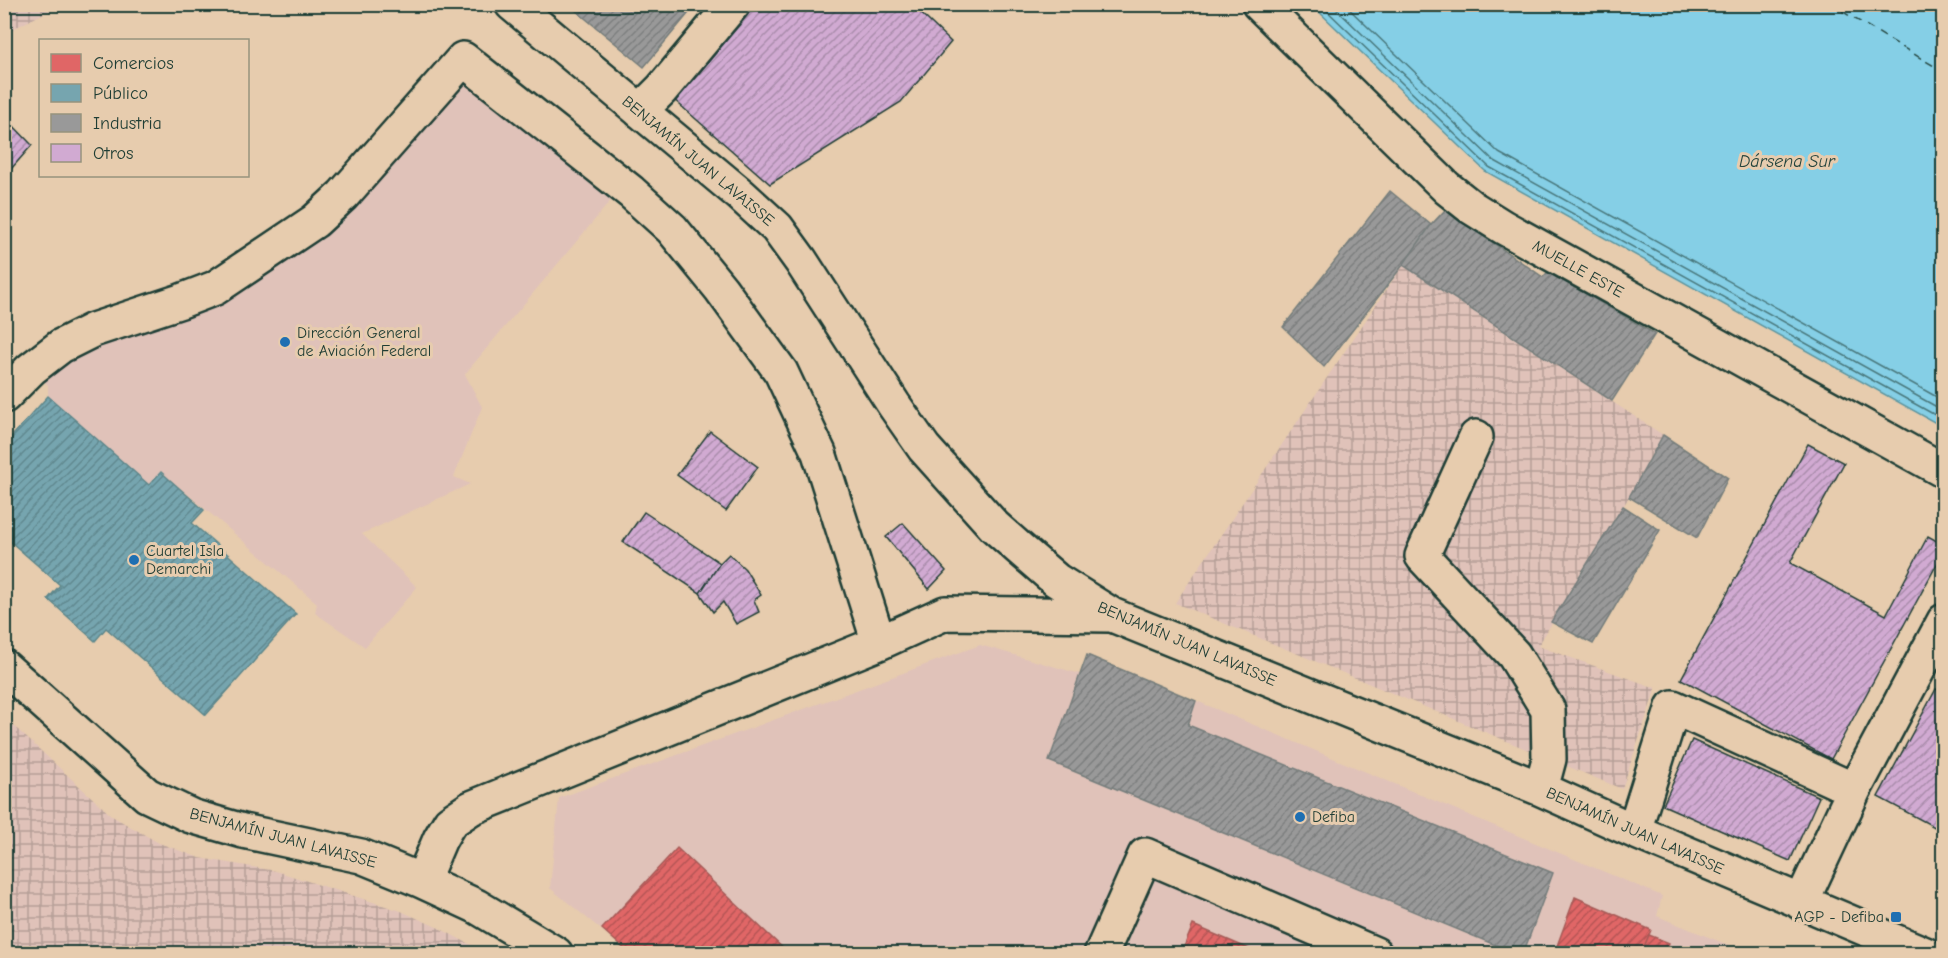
<svg xmlns="http://www.w3.org/2000/svg" width="1948" height="958" viewBox="0 0 1948 958" font-family="'Comic Neue',sans-serif">
	<style>
		.built { fill: #e0c2b9 }
		.industrial { fill: url(#industrial-grid) }
		.water { fill: #85cfe6; stroke: #5c959f; stroke-width: 1.5 }
		.shops { fill: url(#shops-hatch); stroke: #a65a57; stroke-width: 1.5 }
		.public { fill: url(#public-hatch); stroke: #5c868a; stroke-width: 1.5 }
		.industry { fill: url(#industry-hatch); stroke: #747d7b; stroke-width: 1.5 }
		.lines { fill: none; stroke-linecap: round; stroke-linejoin: round }
		.shore { stroke: #48777b; stroke-width: 1.5 }
		.ferry { stroke: #24443d; stroke-width: 1.5; stroke-dasharray: 8 6; stroke-linecap: butt }
		.building { fill: url(#building-hatch); stroke: #1f3d34; stroke-width: 1.5 }
		.minor-casing { stroke: #1f3d34; stroke-width: 38 }
		.minor { stroke: #e7ccae; stroke-width: 33 }
		.poi-dot { fill: #1f6fb2; stroke: #e7ccae; stroke-width: 2 }
		.labels { text-anchor: middle; dominant-baseline: central; stroke-width: 6; stroke-linejoin: round; paint-order: stroke }
		.street-label { font-size: 16px; fill: #1f3d34; stroke: #e7ccae }
		.poi-label { font-size: 16px; fill: #1f3d34; stroke: #e7ccae; text-anchor: start }
		.water-label { font-size: 18px; font-style: italic; fill: #24443d; stroke: #e7ccae }
	</style>
	<defs>
		<pattern id="industrial-grid" width="8" height="8" patternUnits="userSpaceOnUse" patternTransform="scale(1.5)"><rect width="8" height="8" fill="#e0c2b9"/><path d="M0 4h8M4 0v8" fill="none" stroke="#b59f97"/></pattern>
		<pattern id="shops-hatch" width="6" height="6" patternUnits="userSpaceOnUse" patternTransform="scale(1.5)"><rect width="6" height="6" fill="#e06666"/><path d="M-1 1l2-2M0 6l6-6M5 7l2-2" fill="none" stroke="#b55555"/></pattern>
		<pattern id="public-hatch" width="6" height="6" patternUnits="userSpaceOnUse" patternTransform="scale(1.5)"><rect width="6" height="6" fill="#76a5af"/><path d="M-1 1l2-2M0 6l6-6M5 7l2-2" fill="none" stroke="#60888f"/></pattern>
		<pattern id="industry-hatch" width="6" height="6" patternUnits="userSpaceOnUse" patternTransform="scale(1.5)"><rect width="6" height="6" fill="#999"/><path d="M-1 1l2-2M0 6l6-6M5 7l2-2" fill="none" stroke="#7c7e7e"/></pattern>
		<pattern id="building-hatch" width="6" height="6" patternUnits="userSpaceOnUse" patternTransform="scale(1.5)"><rect width="6" height="6" fill="#d1aad2"/><path d="M-1 1l2-2M0 6l6-6M5 7l2-2" fill="none" stroke="#a98cab"/></pattern>
	</defs>
	<rect width="100%" height="100%" fill="#e7ccae"/>
	<filter id="ink" filterUnits="userSpaceOnUse"><feTurbulence type="fractalNoise" baseFrequency=".0167" numOctaves="2"/><feDisplacementMap in="SourceGraphic" scale="12" xChannelSelector="R" yChannelSelector="G"/><feConvolveMatrix kernelMatrix="1 2 1 2 8 2 1 2 1" color-interpolation-filters="sRGB"/></filter>
	<g filter="url(#ink)">
		<path class="built" d="M 439,65 L 613,198 L 465,374 L 482,407 L 454,477 L 470,484 L 362,534 L 417,587 L 365,647 L 315,613 L 317,603 L 161,472 L 149,485 L 48,396 L 48,385 L 23,361 L 54,334 L 87,314 L 140,296 L 173,289 L 209,276 L 312,210 Z
			M 980,645 L 1080,674 L 1087,655 L 1662,896 L 1657,916 L 1748,953 L 630,953 L 550,888 L 559,798 Z"/>
		<path class="industrial" d="M 5,4 L 60,4 L 60,5 L 5,33 Z
			M 1403,265 L 1663,435 L 1629,497 L 1538,646 L 1656,688 L 1622,789 L 1175,603 Z
			M 5,718 L 112,816 L 159,843 L 200,858 L 276,871 L 401,911 L 439,928 L 486,953 L 5,953 Z"/>
		<path class="water" d="M 1312,5 L 1943,5 L 1943,427 L 1485,171 Z"/>
		<path class="shops" d="M 677,848 L 789,954 L 630,954 L 602,929 Z
			M 1575,897 L 1651,930 L 1641,954 L 1554,954 Z
			M 1193,925 L 1261,954 L 1181,954 Z
			M 1649,935 L 1669,943 L 1665,954 L 1641,954 Z"/>
		<path class="public" d="M 48,396 L 149,485 L 161,472 L 204,510 L 192,523 L 296,614 L 206,715 L 106,628 L 95,641 L 48,599 L 60,585 L 4,536 L 4,445 Z"/>
		<path class="industry" d="M 568,4 L 676,4 L 688,14 L 644,67 Z
			M 676,4 L 696,4 L 688,14 Z
			M 1390,191 L 1431,225 L 1403,265 L 1324,367 L 1283,327 Z
			M 1445,210 L 1543,277 L 1548,272 L 1655,334 L 1612,401 L 1403,265 L 1431,225 Z
			M 1663,435 L 1728,478 L 1697,538 L 1629,497 Z
			M 1623,506 L 1660,530 L 1593,644 L 1551,622 Z
			M 1087,655 L 1196,701 L 1188,725 L 1553,873 L 1523,954 L 1517,954 L 1049,761 Z"/>
		<g class="lines">
			<path class="shore" d="M 1320,4 L 1489,167 L 1944,420
				M 1331,4 L 1493,160 L 1944,411
				M 1344,4 L 1499,153 L 1944,401"/>
			<path class="ferry" d="M 1830,4 L 1944,72"/>
		</g>
		<path class="building" d="M 751,4 L 911,4 L 951,42 L 901,102 L 770,184 L 672,98 Z
			M 5,117 L 32,145 L 4,177 L 4,117 Z
			M 710,431 L 758,467 L 726,511 L 677,475 Z
			M 1808,444 L 1844,463 L 1790,563 L 1886,615 L 1928,536 L 1944,545 L 1944,551 L 1831,759 L 1681,679 Z
			M 644,512 L 720,563 L 700,593 L 623,542 Z
			M 903,523 L 946,571 L 929,589 L 886,537 Z
			M 729,554 L 745,569 L 761,595 L 754,600 L 759,612 L 736,624 L 723,602 L 713,612 L 700,593 L 720,563 Z
			M 1936,689 L 1944,693 L 1944,832 L 1878,797 Z
			M 1692,740 L 1819,797 L 1790,861 L 1663,805 Z"/>
		<g class="lines">
			<defs>
				<path id="minor" d="M 512,4 L 741,195 L 777,228 L 801,261 L 894,405 L 924,448 L 994,526 L 1020,549 L 1056,580 L 1112,615 L 1541,789 L 1634,831 L 1925,954
					M 1259,4 L 1447,188 L 1471,207 L 1503,227 L 1944,471
					M 640,111 L 662,89 L 733,4
					M 4,396 L 31,369 L 61,346 L 93,330 L 181,301 L 215,288 L 315,221 L 343,195 L 463,59 L 631,192 L 672,229 L 721,289 L 781,372 L 819,453 L 879,643
					M 1476,437 L 1422,556 L 1514,655 L 1548,710 L 1549,759 L 1541,789
					M 4,667 L 147,795 L 191,816 L 243,831 L 361,856 L 422,881 L 476,906 L 556,954
					M 1634,831 L 1673,707 L 1854,790
					M 422,881 L 440,839 L 450,822 L 471,808 L 879,643 L 945,613 L 1110,615
					M 1801,903 L 1854,790 L 1944,621
					M 1101,954 L 1145,855 L 1375,954"/>
			</defs>
			<use href="#minor" class="minor-casing"/>
			<use href="#minor" class="minor"/>
		</g>
	</g>
	<g class="poi-dot">
		<circle cx="285" cy="342" r="6"/>
		<circle cx="134" cy="560" r="6"/>
		<circle cx="1300" cy="817" r="6"/>
		<rect x="1890" y="911" width="12" height="12" rx="3"/>
	</g>
	<g class="labels">
		<g class="street-label">
			<text transform="translate(698 161) rotate(40)">BENJAMÍN JUAN LAVAISSE</text>
			<text transform="translate(1578 269) rotate(29)">MUELLE ESTE</text>
			<text transform="translate(1187 644) rotate(23)">BENJAMÍN JUAN LAVAISSE</text>
			<text transform="translate(1635 831) rotate(24)">BENJAMÍN JUAN LAVAISSE</text>
			<text transform="translate(283 838) rotate(15)">BENJAMÍN JUAN LAVAISSE</text>
		</g>
		<g class="poi-label">
			<text x="297" y="333">Dirección General<tspan x="297" dy="18">de Aviación Federal</tspan></text>
			<text x="146" y="551">Cuartel Isla<tspan x="146" dy="18">Demarchi</tspan></text>
			<text x="1312" y="817">Defiba</text>
			<text x="1884" y="917" text-anchor="end">AGP - Defiba</text>
		</g>
		<g class="water-label">
			<text x="1787" y="161">Dársena Sur</text>
		</g>
	</g>
	<rect width="1948" height="958" fill="none" stroke="#e7ccae" stroke-width="24"/>
	<rect x="12" y="12" width="1924" height="934" fill="none" stroke="#1f3d34" stroke-width="2" filter="url(#ink)"/>
	<rect x="39" y="39" width="210" height="138" fill="#e7ccae" stroke="#97937d" stroke-width="1.5"/>
	<rect x="51" y="54" width="30" height="18" fill="#e06666" stroke="#97937d" stroke-width="1.5"/>
	<text x="93" y="69" font-size="18" fill="#1f3d34">Comercios</text>
	<rect x="51" y="84" width="30" height="18" fill="#76a5af" stroke="#97937d" stroke-width="1.5"/>
	<text x="93" y="99" font-size="18" fill="#1f3d34">Público</text>
	<rect x="51" y="114" width="30" height="18" fill="#999999" stroke="#97937d" stroke-width="1.5"/>
	<text x="93" y="129" font-size="18" fill="#1f3d34">Industria</text>
	<rect x="51" y="144" width="30" height="18" fill="#d1aad2" stroke="#97937d" stroke-width="1.5"/>
	<text x="93" y="159" font-size="18" fill="#1f3d34">Otros</text>
</svg>
